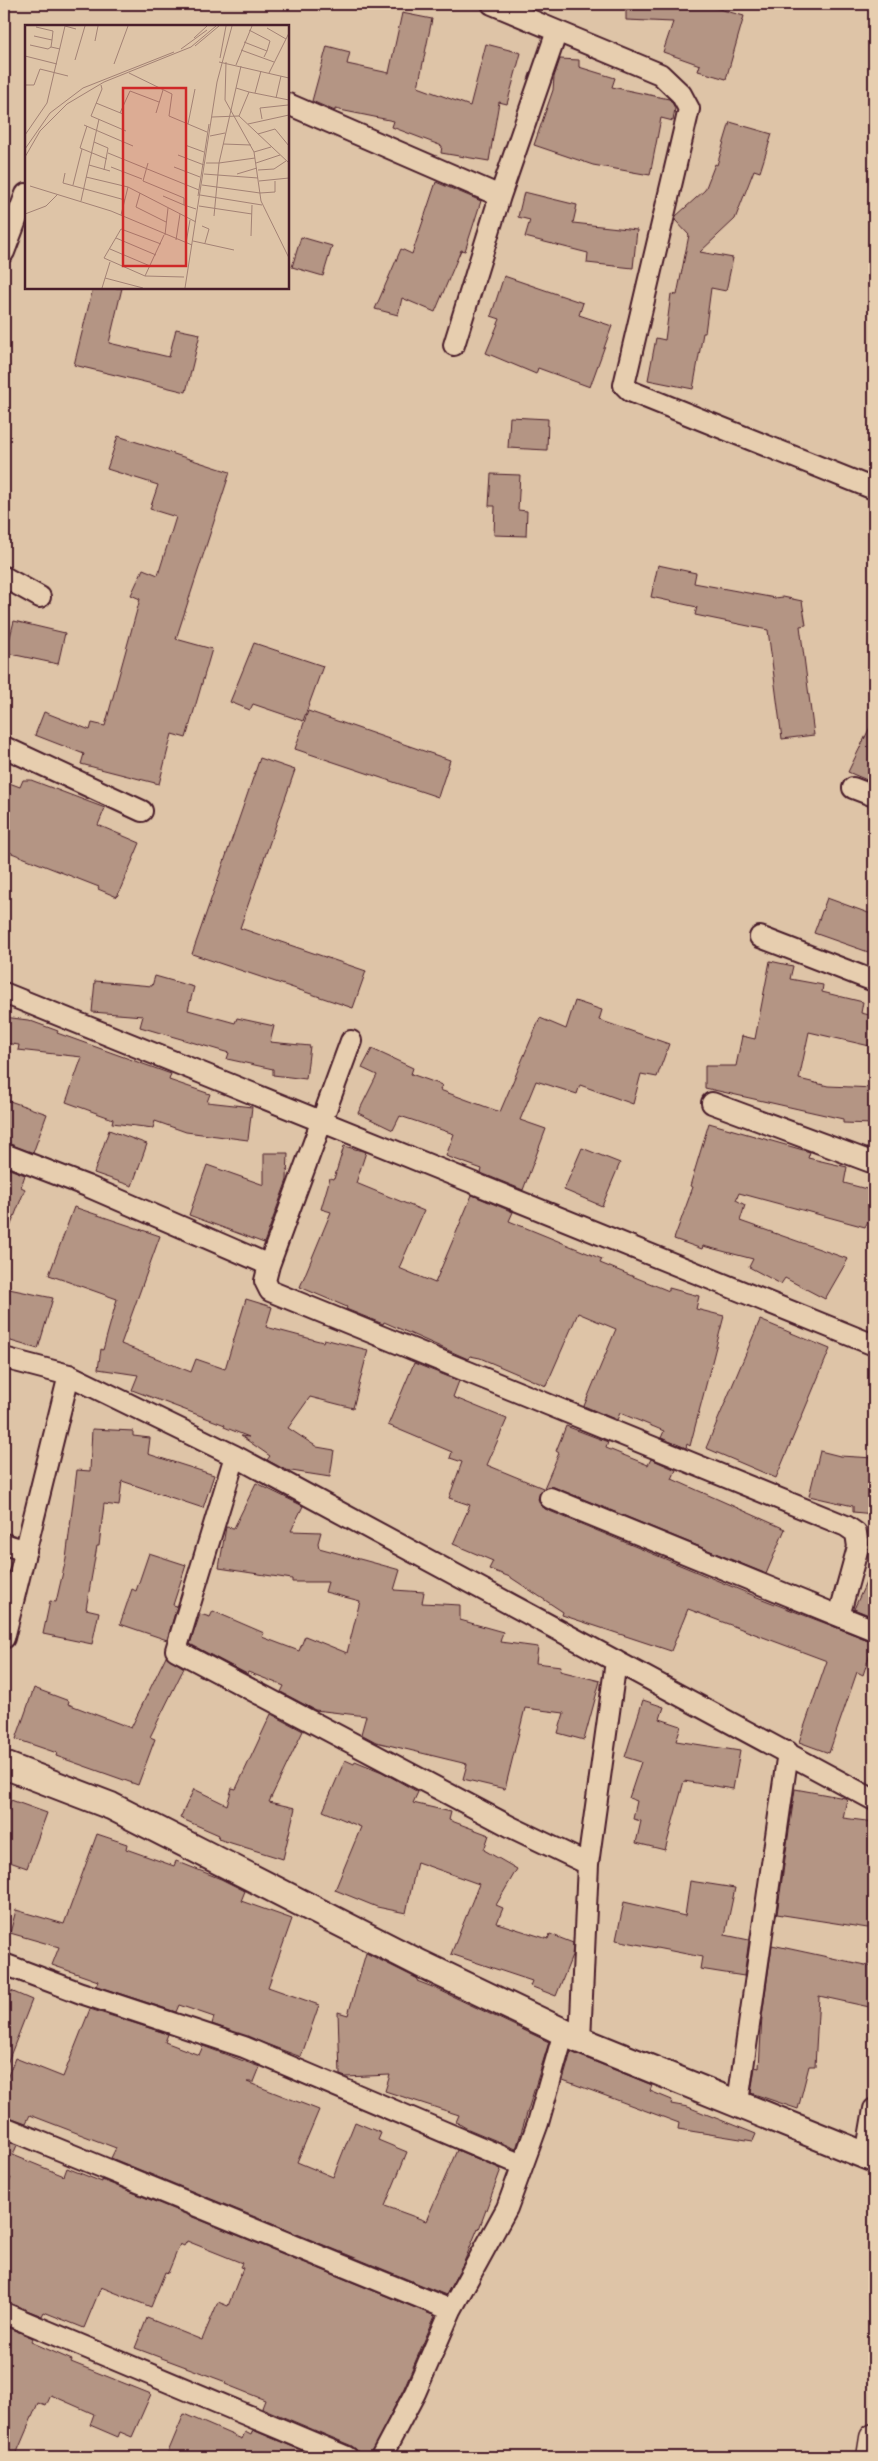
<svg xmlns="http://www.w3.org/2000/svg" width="878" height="2461" viewBox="0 0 878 2461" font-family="'Gochi Hand',sans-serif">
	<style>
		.building { fill: #b49584; stroke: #4a1f2b }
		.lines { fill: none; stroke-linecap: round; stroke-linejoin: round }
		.minor-casing { stroke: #4a1f2b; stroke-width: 24 }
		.tertiary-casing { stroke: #4a1f2b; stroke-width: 30 }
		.secondary-casing { stroke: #4a1f2b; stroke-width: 31 }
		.minor { stroke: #e7ceaf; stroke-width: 20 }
		.tertiary { stroke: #e7ceaf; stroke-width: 26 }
		.secondary { stroke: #e7ceaf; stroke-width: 28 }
		.inset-road { fill: none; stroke: #a38275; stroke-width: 1 }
		.view { fill: #cf2828; fill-opacity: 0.15; stroke: #cf2828; stroke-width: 2.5 }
		.inset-edge { fill: none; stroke: #4a1f2b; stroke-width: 2.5 }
	</style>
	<rect width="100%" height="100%" fill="#dec4a7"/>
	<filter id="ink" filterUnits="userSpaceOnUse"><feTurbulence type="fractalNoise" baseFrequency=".02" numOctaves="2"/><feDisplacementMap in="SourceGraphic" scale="10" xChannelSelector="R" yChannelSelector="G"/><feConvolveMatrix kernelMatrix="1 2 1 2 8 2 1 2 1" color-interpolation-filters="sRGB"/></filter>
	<g filter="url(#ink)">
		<path class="building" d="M 626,4 L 713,4 L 712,7 L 744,16 L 726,79 L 698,71 L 700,65 L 663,52 L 673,22 L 626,20 Z
			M 402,13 L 432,19 L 418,87 L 470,106 L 486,44 L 521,53 L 507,104 L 499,102 L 489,161 L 441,153 L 442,146 L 392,127 L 394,121 L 335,109 L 335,111 L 312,101 L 327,46 L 350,52 L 347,64 L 389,73 Z
			M 560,59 L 579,60 L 579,67 L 615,78 L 612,87 L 669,99 L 671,101 L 675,108 L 673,121 L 661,118 L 650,175 L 593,165 L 534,145 L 553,90 L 554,77 Z
			M 730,122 L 772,134 L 760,172 L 754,170 L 735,219 L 700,252 L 733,258 L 726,291 L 711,288 L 705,333 L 703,333 L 693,389 L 648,380 L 656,338 L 665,340 L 671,294 L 677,295 L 689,235 L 675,220 L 676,216 L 705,190 L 715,164 L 717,165 Z
			M 436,182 L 481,201 L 465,251 L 461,250 L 435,312 L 402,298 L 398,315 L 375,309 L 401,249 L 412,254 Z
			M 524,192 L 577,205 L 573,223 L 637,230 L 633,268 L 587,263 L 588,253 L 525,237 L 530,220 L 518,217 Z
			M 301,237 L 332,246 L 323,276 L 292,267 Z
			M 504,276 L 583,303 L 579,315 L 612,326 L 590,387 L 538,368 L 536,374 L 486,353 L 500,319 L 491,316 Z
			M 93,288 L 122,288 L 109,343 L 169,357 L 176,329 L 200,334 L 186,392 L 74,365 Z
			M 510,417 L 548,419 L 547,450 L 508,448 Z
			M 118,436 L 230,472 L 176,639 L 212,649 L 186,738 L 172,734 L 159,784 L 81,764 L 84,754 L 35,735 L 44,712 L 90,730 L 92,723 L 105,726 L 140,599 L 131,595 L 143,569 L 158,575 L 176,517 L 150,509 L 158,485 L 107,469 Z
			M 491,474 L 520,475 L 518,510 L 527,511 L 526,536 L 494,535 L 495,506 L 489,506 Z
			M 658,565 L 696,573 L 694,583 L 775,598 L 783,597 L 802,601 L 806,625 L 800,626 L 814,735 L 782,739 L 768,630 L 695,615 L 697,607 L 651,597 Z
			M 14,621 L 65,633 L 58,664 L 6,653 Z
			M 254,643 L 323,666 L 303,721 L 253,704 L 250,710 L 230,702 Z
			M 308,711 L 450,760 L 438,797 L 295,749 Z
			M 874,719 L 874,783 L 848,772 Z
			M 260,758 L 295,770 L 240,928 L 366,971 L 353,1008 L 192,954 Z
			M 23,780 L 31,780 L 105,808 L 98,825 L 140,843 L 117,897 L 98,889 L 99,887 L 4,850 L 4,781 L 20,787 Z
			M 827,898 L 874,915 L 874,954 L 814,933 Z
			M 770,961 L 793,966 L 790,979 L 823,985 L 822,992 L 863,1002 L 861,1013 L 874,1016 L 874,1047 L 809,1032 L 799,1079 L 828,1086 L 874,1088 L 874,1124 L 843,1123 L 843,1119 L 705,1088 L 705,1066 L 736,1066 L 742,1036 L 755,1039 Z
			M 155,976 L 194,987 L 188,1010 L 235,1023 L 237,1018 L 274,1026 L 270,1042 L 310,1046 L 306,1079 L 273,1075 L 273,1069 L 227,1059 L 229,1053 L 140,1027 L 143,1016 L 92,1012 L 95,981 L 152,986 Z
			M 575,1001 L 602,1010 L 599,1020 L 669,1044 L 657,1077 L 641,1074 L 633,1104 L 580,1085 L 577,1094 L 536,1081 L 520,1120 L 546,1129 L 523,1190 L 481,1173 L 482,1169 L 446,1156 L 454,1134 L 400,1116 L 393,1130 L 358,1113 L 377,1075 L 362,1068 L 372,1049 L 413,1068 L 411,1074 L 442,1085 L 440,1090 L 500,1112 L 540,1018 L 566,1029 Z
			M 4,1017 L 28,1020 L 58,1031 L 57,1033 L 171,1074 L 169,1080 L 210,1094 L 207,1102 L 252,1107 L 248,1140 L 186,1132 L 155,1121 L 153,1128 L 112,1123 L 113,1119 L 66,1102 L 82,1057 L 18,1050 L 19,1045 L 4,1043 Z
			M 4,1099 L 47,1114 L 33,1153 L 4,1142 Z
			M 709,1123 L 810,1152 L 808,1158 L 847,1167 L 844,1183 L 874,1191 L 874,1210 L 865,1227 L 739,1193 L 736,1200 L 745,1205 L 740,1221 L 848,1259 L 825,1299 L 785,1278 L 781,1284 L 749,1267 L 753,1259 L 703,1246 L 702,1249 L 674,1239 L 693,1187 L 690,1186 Z
			M 109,1130 L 147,1144 L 132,1186 L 94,1173 Z
			M 344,1146 L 366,1152 L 356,1183 L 424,1211 L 399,1268 L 435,1283 L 472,1195 L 513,1212 L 509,1221 L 602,1259 L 600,1263 L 669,1291 L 669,1288 L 699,1296 L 696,1309 L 724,1316 L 690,1446 L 687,1444 L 686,1448 L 661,1438 L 664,1431 L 620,1413 L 617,1420 L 584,1406 L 616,1329 L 578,1313 L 546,1386 L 480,1358 L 470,1356 L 468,1359 L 384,1322 L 383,1324 L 346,1309 L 347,1307 L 300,1287 L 331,1212 L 321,1209 L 330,1178 L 334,1179 Z
			M 582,1148 L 620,1163 L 602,1206 L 564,1190 Z
			M 264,1153 L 288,1153 L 287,1180 L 264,1243 L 189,1215 L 207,1165 L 264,1185 Z
			M 4,1167 L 25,1175 L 21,1187 L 25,1189 L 5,1240 Z
			M 74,1207 L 160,1236 L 121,1344 L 191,1372 L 196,1359 L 225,1369 L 246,1299 L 272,1307 L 266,1327 L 323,1342 L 324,1339 L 368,1350 L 353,1408 L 310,1397 L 288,1428 L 317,1447 L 334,1450 L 330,1477 L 285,1470 L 267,1460 L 270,1456 L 241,1436 L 249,1437 L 224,1427 L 225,1425 L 132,1390 L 138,1375 L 98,1369 L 101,1349 L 103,1350 L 117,1299 L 49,1275 Z
			M 4,1288 L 53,1298 L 38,1349 L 4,1339 Z
			M 760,1320 L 830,1349 L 776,1478 L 706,1448 Z
			M 414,1363 L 459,1381 L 453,1397 L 507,1419 L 487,1465 L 543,1488 L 538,1499 L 545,1509 L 757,1597 L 874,1642 L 863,1675 L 857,1672 L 829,1753 L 799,1742 L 827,1661 L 688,1609 L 671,1651 L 562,1615 L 563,1612 L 510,1577 L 489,1569 L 493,1561 L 453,1544 L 470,1505 L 449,1498 L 462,1462 L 450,1458 L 452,1452 L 388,1425 Z
			M 566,1426 L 608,1442 L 606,1448 L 648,1465 L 651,1459 L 676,1470 L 672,1479 L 785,1529 L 766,1574 L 554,1487 L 544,1488 L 559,1453 L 556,1451 Z
			M 92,1429 L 133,1431 L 133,1436 L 150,1438 L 148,1454 L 214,1475 L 203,1508 L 122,1481 L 119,1506 L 104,1504 L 99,1546 L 97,1546 L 86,1609 L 99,1612 L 92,1644 L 43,1634 L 50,1601 L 56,1602 L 66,1559 L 77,1470 L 90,1471 Z
			M 820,1451 L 840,1456 L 874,1458 L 874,1514 L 853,1512 L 853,1506 L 809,1496 Z
			M 256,1483 L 303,1506 L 291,1531 L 321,1532 L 318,1543 L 319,1548 L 400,1570 L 394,1590 L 424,1592 L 422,1603 L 460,1605 L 460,1620 L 503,1632 L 500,1642 L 538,1647 L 536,1663 L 561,1666 L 560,1671 L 600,1681 L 584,1740 L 558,1733 L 564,1713 L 525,1708 L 505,1789 L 463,1779 L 467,1764 L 376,1742 L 361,1734 L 366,1716 L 315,1710 L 281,1692 L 284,1686 L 248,1672 L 247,1674 L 190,1644 L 200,1614 L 210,1617 L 213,1611 L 264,1633 L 262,1637 L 299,1651 L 305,1636 L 347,1653 L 360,1601 L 325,1592 L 328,1582 L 292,1582 L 292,1579 L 219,1568 L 226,1527 L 234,1528 Z
			M 149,1553 L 186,1565 L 173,1605 L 177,1606 L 167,1640 L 120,1624 L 132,1589 L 136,1591 Z
			M 874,1565 L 874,1617 L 854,1609 Z
			M 166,1656 L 184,1668 L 150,1737 L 155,1739 L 138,1785 L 56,1756 L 57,1753 L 16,1739 L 34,1688 L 69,1701 L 68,1704 L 131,1728 Z
			M 643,1700 L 664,1707 L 660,1719 L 681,1726 L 676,1741 L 740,1751 L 733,1789 L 684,1781 L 665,1850 L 636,1843 L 641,1821 L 633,1819 L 637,1801 L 629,1798 L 641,1762 L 625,1757 Z
			M 271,1714 L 303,1731 L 269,1802 L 295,1808 L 283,1859 L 218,1839 L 219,1835 L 180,1818 L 194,1789 L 227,1805 L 232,1788 L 236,1789 Z
			M 345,1760 L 354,1764 L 355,1761 L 382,1772 L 418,1792 L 413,1803 L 451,1812 L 449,1820 L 489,1835 L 484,1850 L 517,1869 L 496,1905 L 503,1908 L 497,1923 L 548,1939 L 550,1934 L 573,1943 L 572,1956 L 556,1996 L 530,1986 L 532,1981 L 451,1954 L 479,1884 L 417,1862 L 406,1913 L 377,1907 L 335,1890 L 361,1827 L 323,1811 Z
			M 795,1789 L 845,1798 L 847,1799 L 843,1818 L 874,1822 L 874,1929 L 777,1914 Z
			M 11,1800 L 47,1813 L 27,1868 L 4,1860 L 4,1819 Z
			M 97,1834 L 127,1844 L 126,1849 L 174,1866 L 176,1861 L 221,1879 L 245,1891 L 241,1901 L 292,1919 L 268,1987 L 319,2005 L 301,2057 L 212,2024 L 214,2017 L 179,2005 L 176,2012 L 96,1986 L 98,1981 L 52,1965 L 59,1947 L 10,1933 L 16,1910 L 64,1924 Z
			M 690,1881 L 735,1888 L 725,1935 L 749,1940 L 744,1976 L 700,1969 L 702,1957 L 616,1940 L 624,1902 L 685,1916 Z
			M 772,1945 L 874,1967 L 874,2008 L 819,1996 L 815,2066 L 809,2066 L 798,2109 L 751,2093 L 755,2067 L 759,2068 L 762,2016 Z
			M 366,1953 L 418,1979 L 417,1981 L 435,1988 L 549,2042 L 516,2149 L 466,2128 L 456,2122 L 459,2115 L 385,2091 L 390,2075 L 346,2077 L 340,2075 L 338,2012 L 348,2015 Z
			M 4,1988 L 32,2000 L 5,2069 L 4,2069 Z
			M 90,2009 L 168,2034 L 165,2042 L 199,2055 L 203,2046 L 260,2067 L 254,2082 L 247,2082 L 319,2110 L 297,2162 L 333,2177 L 355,2122 L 381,2133 L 378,2140 L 407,2152 L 385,2206 L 426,2221 L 457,2150 L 501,2169 L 479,2229 L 478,2228 L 464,2262 L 446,2295 L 111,2158 L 116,2148 L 30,2115 L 26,2123 L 4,2115 L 4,2086 L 15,2058 L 63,2077 Z
			M 571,2052 L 652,2085 L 650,2091 L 672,2100 L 671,2104 L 688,2107 L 756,2134 L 753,2141 L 678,2129 L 679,2123 L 563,2080 Z
			M 4,2140 L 17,2145 L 13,2155 L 64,2176 L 67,2168 L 102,2182 L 102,2180 L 435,2316 L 404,2388 L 369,2457 L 359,2457 L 357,2450 L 352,2446 L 262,2408 L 265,2400 L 225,2384 L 226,2382 L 135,2348 L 147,2318 L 202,2340 L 218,2302 L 228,2306 L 243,2268 L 240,2267 L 242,2263 L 187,2241 L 184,2246 L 180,2244 L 168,2273 L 165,2272 L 151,2307 L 101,2287 L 84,2328 L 44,2312 L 42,2316 L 4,2301 L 4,2195 L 11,2178 L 4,2176 Z
			M 4,2326 L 33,2338 L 31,2342 L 72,2360 L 71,2362 L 151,2394 L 132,2437 L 120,2432 L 118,2437 L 90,2425 L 94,2414 L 51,2395 L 46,2406 L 38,2403 L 15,2457 L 4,2457 Z
			M 184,2414 L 242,2439 L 245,2432 L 251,2435 L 253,2430 L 317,2457 L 166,2457 Z"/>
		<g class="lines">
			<defs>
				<path id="minor" d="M 492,4 L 660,74 L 681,94 L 689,109 L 624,385 L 630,391 L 874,489
					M 288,104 L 500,196
					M 4,252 L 26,194
					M 454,345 L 500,196 L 557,31
					M 4,577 L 40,597
					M 4,747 L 142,811
					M 853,788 L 874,796
					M 760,937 L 874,981
					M 4,993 L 874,1345
					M 351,1041 L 269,1265 L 265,1281 L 270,1291 L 846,1526 L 856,1533 L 858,1547 L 839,1616 L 874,1630
					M 712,1103 L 874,1163
					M 4,1154 L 87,1186 L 269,1265
					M 4,1358 L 69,1375 L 235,1456 L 874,1800
					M 235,1456 L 176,1650 L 511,1827 L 588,1864
					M 550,1498 L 839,1616
					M 4,1544 L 26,1551
					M 4,1638 L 69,1375
					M 4,1964 L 81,1993 L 244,2047 L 522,2165
					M 580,2040 L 588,1864 L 616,1661
					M 738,2102 L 788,1752
					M 4,2127 L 451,2310
					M 866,2156 L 874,2109
					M 4,2313 L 347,2457
					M 381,2457 L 415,2393 L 451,2310 L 507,2208 L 538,2123 L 564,2032"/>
				<path id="tertiary" d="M 4,1765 L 111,1806 L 421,1964 L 580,2040 L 874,2159"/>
				<path id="secondary" d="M 871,2457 L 874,2438"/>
			</defs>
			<use href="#minor" class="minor-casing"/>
			<use href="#tertiary" class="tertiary-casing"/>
			<use href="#secondary" class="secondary-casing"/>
			<use href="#minor" class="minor"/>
			<use href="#tertiary" class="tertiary"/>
			<use href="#secondary" class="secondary"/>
		</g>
	</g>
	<g transform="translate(25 25)">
		<rect width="264" height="264" fill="#dec4a7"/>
		<path class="inset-road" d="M 11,2 L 28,6 L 27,15M 242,3 L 261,14M 224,5 L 245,16 L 242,26M 9,11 L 27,15 L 26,22 L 35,24M 169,13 L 182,1M 70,16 L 73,1M 219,17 L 242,26 L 239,32M 5,20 L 23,24 L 26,22M 170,21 L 194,1M 156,24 L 182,5M 216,25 L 249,37M 0,31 L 32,39M 195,33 L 201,1M 50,35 L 60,1M 194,37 L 264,53M 201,37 L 200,75 L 229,127 L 236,176 L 264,233M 89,39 L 103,1M 211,40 L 227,1M 216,41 L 194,138 L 230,133M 104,48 L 147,69 L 144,91 L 182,107M 244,48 L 264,8M 0,60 L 9,60 L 15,44 L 43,51M 76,60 L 77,64 L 66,91 L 101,106M 211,63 L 224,67 L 214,91M 224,67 L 264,75M 230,68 L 236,46M 251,73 L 256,51M 71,78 L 98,89M 95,88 L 105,66 L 134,77M 131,88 L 138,65M 187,92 L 214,91 L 264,138M 237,94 L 235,83 L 263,80M 163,99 L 170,64M 223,99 L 264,90M 59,100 L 108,121M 62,101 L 55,123 L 82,134M 233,109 L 250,104 L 264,121M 0,110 L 22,78 L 40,1 L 51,4M 185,111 L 200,108M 69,117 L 83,123 L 79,145M 198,119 L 226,120M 160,120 L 179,127M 0,124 L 25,88 L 58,63 L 149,27M 229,127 L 246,122M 83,128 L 174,165M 153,130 L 179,140M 0,132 L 15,106 L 42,79 L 79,57 L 166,22 L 191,1M 123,138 L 118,156 L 159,173 L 159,180 L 171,184M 181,138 L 194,138 L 189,191M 231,138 L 255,130M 64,140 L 85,146M 86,142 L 117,154M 149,142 L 175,152M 233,145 L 249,144 L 261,136M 40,148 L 38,158 L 100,175M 179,149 L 233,153M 212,149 L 232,143M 61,152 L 103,162 L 171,197M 234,156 L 264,153M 48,160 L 57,124M 177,160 L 235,168 L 250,167 L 250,156M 5,161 L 86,186 L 167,220M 115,168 L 111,182 L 141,197M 175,170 L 237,180M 138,171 L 159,180M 173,171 L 184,99M 56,176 L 74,94M 174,181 L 227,189M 0,189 L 21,181 L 32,170M 96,190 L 103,162M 177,201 L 184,204 L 180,218M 139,210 L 120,251 L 159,252M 140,210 L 143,183M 226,211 L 227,180M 91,213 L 131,230M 151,215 L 155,189M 168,216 L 209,225M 161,218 L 165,195M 85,224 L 125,241M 120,251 L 79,233 L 96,204 L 136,219M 80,253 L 118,263M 77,263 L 85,237M 160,263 L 192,57 L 207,1"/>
		<path class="view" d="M 98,63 L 161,63 L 161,241 L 98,241 Z"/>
		<rect width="264" height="264" class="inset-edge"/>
	</g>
	<rect width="878" height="2461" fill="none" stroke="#e7ceaf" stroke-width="20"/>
	<rect x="10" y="10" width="858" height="2441" fill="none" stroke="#4a1f2b" stroke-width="2" filter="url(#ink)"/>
</svg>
